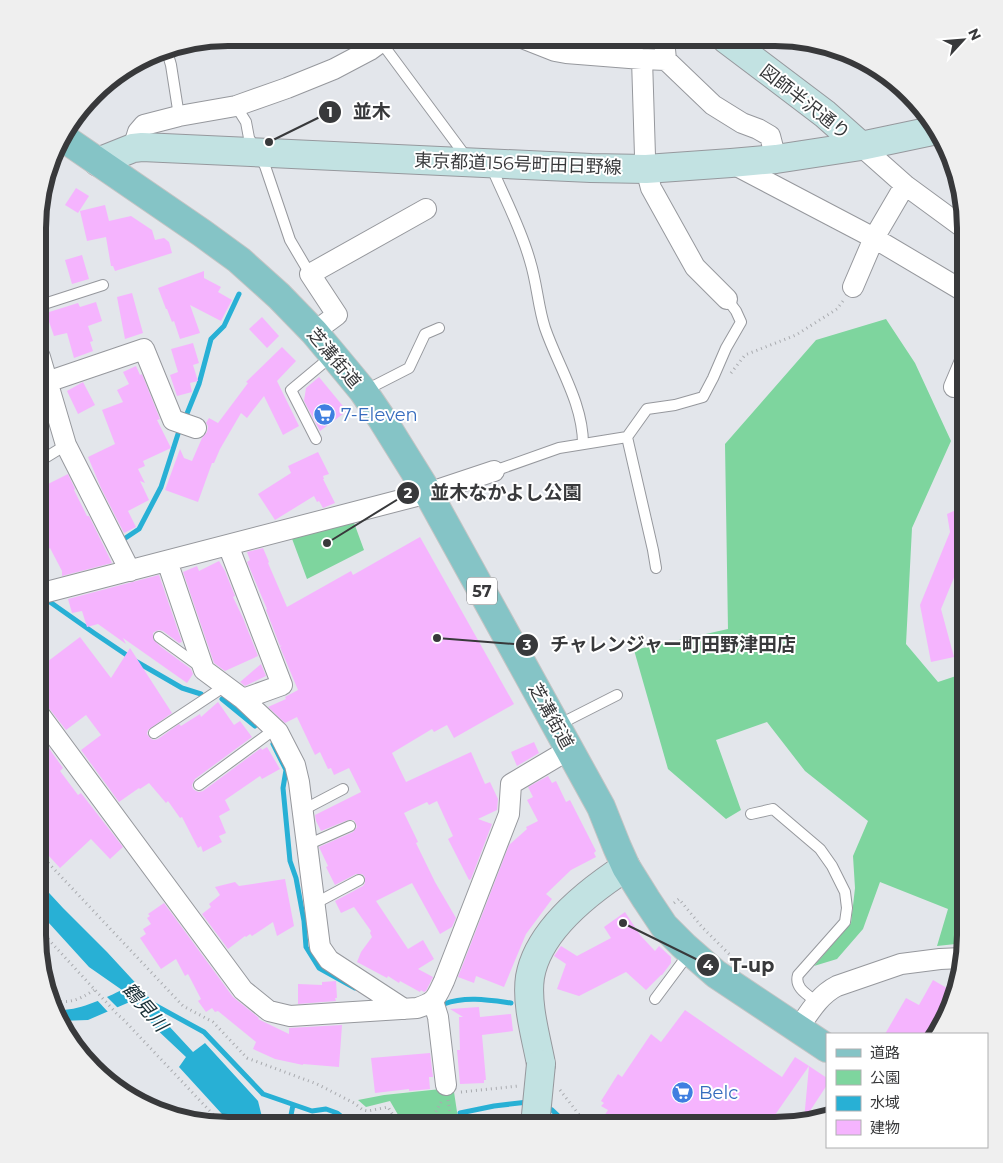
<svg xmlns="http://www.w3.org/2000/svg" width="1003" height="1163" viewBox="0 0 1003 1163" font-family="Montserrat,'Noto Sans JP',sans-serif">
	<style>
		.green { fill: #7ed59e }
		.water { fill: #28b0d5 }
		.pier { fill: #e3e6eb }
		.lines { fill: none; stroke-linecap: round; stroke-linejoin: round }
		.stream { stroke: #28b0d5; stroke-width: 5 }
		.building { fill: #f5b4fe }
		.lane-casing { stroke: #96989d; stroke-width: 12 }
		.street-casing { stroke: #96989d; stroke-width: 22 }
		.secondary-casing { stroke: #96989d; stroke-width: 30 }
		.primary-casing { stroke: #c3c4c4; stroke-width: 30 }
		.path { stroke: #a9abaf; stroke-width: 3; stroke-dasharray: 1 4; stroke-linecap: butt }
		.lane { stroke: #fff; stroke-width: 10 }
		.street { stroke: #fff; stroke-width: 20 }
		.secondary { stroke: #c2e2e2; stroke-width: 28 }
		.primary { stroke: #85c4c6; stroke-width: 28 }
		.secondary-bridge-casing { stroke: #96989d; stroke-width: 30; stroke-linecap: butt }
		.secondary-bridge { stroke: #c2e2e2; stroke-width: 28 }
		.labels { text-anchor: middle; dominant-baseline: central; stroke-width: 4; stroke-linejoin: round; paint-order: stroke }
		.shield { fill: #fff; stroke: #747476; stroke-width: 1 }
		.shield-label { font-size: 16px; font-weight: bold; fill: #38393b }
		.street-label { font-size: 18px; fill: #38393b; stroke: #fff }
		.shop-label { font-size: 18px; fill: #366cbe; stroke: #fff; text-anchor: start }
		.water-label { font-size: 19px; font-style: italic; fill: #192f36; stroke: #fff }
		.rim { fill: none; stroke: #38393b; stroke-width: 6 }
		.leader { fill: none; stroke: #38393b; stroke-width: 2 }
		.callout-dot { fill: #38393b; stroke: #fff; stroke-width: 2 }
		.mark-label { font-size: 15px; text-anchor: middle; font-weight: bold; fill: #fff }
		.callout-label { font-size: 19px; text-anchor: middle; font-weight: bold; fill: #38393b; stroke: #fff; stroke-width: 4; stroke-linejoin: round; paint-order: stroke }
	</style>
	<rect width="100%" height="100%" fill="#e3e6eb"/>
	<path class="green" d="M 886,319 L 915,363 L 951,441 L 912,528 L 906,644 L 938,682 L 965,673 L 965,879 L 959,903 L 965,909 L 965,943 L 937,946 L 948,909 L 880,882 L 863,929 L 837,959 L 814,966 L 851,923 L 855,888 L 853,856 L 868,821 L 805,771 L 767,722 L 716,740 L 741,810 L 726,819 L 668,769 L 634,650 L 728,629 L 725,444 L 816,340 Z
		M 353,520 L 364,550 L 307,579 L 291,536 Z
		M 441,1089 L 443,1092 L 454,1092 L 459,1125 L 404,1125 L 390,1101 L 366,1107 L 358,1100 L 384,1095 Z"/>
	<path class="water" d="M 38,881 L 63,908 L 107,952 L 155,1004 L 168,1025 L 193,1052 L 205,1043 L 258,1101 L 264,1125 L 232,1125 L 179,1067 L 186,1057 L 153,1026 L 142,1008 L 132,1001 L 88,1020 L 59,1021 L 54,1009 C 73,1014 105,998 122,990 L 89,967 L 38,911 Z"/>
	<path class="pier" d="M 105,995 L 119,1009 L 109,1013 L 95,998 Z"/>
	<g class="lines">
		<path class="stream" d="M 186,416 L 199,384 L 211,339 L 224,326 L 239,294
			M 122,543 L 121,541 L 139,529 L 161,487 L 178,434
			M 50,602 L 94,633 L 137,662 L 182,688 L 201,694
			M 222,699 L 255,726
			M 273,744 L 286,770 L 283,788 L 290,861 L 296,878 L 304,921 L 306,947 L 319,968 L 355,988
			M 151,1003 L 204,1032 L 263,1094 L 312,1111 L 326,1109 L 337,1113 L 348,1122 L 357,1125
			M 444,1004 C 465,996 489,1000 511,1003
			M 546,1107 L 552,1110 L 568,1125
			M 460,1113 L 494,1106 L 528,1102
			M 289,1125 L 293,1105"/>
	</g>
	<path class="building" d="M 76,188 L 89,196 L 78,213 L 65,205 Z
		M 105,205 L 109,221 L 131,216 L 152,230 L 155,240 L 164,238 L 169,242 L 172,253 L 115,271 L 113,266 L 111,266 L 106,237 L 87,241 L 80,211 Z
		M 82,255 L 89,279 L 72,284 L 65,260 Z
		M 204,271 L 204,278 L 221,287 L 218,292 L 232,300 L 221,321 L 190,305 L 200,333 L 180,339 L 174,321 L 172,322 L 167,309 L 166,309 L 158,288 Z
		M 132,293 L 143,333 L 125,339 L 117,297 Z
		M 96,302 L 102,321 L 88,326 L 93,341 L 90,342 L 93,351 L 74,358 L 67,333 L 54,336 L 46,313 L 78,303 L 80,307 Z
		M 262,317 L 279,336 L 267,348 L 249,329 Z
		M 193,343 L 199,363 L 193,365 L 198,381 L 190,383 L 192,392 L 177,396 L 170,375 L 178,372 L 171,349 Z
		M 282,347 L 296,361 L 277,381 L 299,426 L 283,435 L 264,396 L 247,418 L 241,413 L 220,449 L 214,463 L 212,463 L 198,502 L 165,490 L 180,449 L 184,458 L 192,461 L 202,438 L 207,432 L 208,426 L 206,423 L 209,418 L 218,423 L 248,383 L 246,382 Z
		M 136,366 L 140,375 L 142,374 L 160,419 L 157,420 L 171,448 L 143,461 L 145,466 L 138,469 L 145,483 L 140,481 L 149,500 L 128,511 L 136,527 L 124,533 L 101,488 L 88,457 L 115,444 L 102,410 L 123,402 L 117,390 L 129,384 L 123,372 Z
		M 319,377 L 347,411 L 320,431 L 304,401 L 306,388 Z
		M 83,382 L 95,405 L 78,414 L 67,391 Z
		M 318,452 L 329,474 L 323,476 L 324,479 L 323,479 L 335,503 L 323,508 L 319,501 L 317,502 L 314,496 L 275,520 L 258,494 L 291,473 L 288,466 Z
		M 68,474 L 75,489 L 74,490 L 87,516 L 89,516 L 112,563 L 62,576 L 62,571 L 50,548 L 47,550 L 39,538 L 40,488 Z
		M 965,506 L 965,551 L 941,609 L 954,657 L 931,662 L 920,605 L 950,532 L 947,514 Z
		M 420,537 L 514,704 L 454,738 L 447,725 L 434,732 L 432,729 L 392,753 L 406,782 L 471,752 L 485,784 L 490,782 L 498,799 L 497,810 L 478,819 L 492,824 L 471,879 L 469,880 L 448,839 L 453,836 L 437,801 L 429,805 L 427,802 L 404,813 L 418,842 L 416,843 L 435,882 L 456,918 L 452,927 L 440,934 L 412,883 L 376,901 L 408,949 L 423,940 L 434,959 L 418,969 L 433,977 L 426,991 L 424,992 L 421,990 L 420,992 L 400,981 L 399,983 L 388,976 L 387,978 L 357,962 L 361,952 L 372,937 L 370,933 L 371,931 L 354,907 L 341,913 L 335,901 L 363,886 L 365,883 L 365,877 L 362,874 L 356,874 L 335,885 L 326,867 L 328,866 L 319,847 L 353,832 L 357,827 L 356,824 L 354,820 L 348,820 L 321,831 L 316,821 L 315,815 L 361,792 L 349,768 L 334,775 L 331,768 L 328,769 L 320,752 L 315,755 L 297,717 L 285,723 L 268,707 L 286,699 L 285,697 L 298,690 L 280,647 L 282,645 L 280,646 L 266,610 L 267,609 L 247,562 L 250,560 L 247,552 L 263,548 L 269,562 L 268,563 L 287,607 L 351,571 L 353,575 Z
		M 219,561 L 225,571 L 235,596 L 233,597 L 243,618 L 258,656 L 225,671 L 214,663 L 183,572 L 197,566 L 199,571 Z
		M 159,575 L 182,642 L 179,643 L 163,631 L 159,630 L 156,631 L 153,633 L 153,639 L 161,647 L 191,669 L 193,674 L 187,683 L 123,638 L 126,644 L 98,624 L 87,627 L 82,611 L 72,613 L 68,599 Z
		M 80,637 L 111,678 L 130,648 L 172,713 L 148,730 L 147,734 L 151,739 L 154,740 L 158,739 L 179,724 L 181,726 L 200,714 L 201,717 L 218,702 L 234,725 L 240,721 L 252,737 L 195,779 L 192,785 L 193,789 L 196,791 L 199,792 L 203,791 L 261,748 L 262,750 L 267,747 L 280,769 L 262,779 L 260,776 L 225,800 L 230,810 L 219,816 L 226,833 L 219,836 L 222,842 L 203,852 L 201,846 L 198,848 L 182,817 L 180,818 L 168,801 L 166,803 L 149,783 L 140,789 L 139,788 L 119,802 L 81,750 L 101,735 L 86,715 L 66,730 L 48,707 L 44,703 L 39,702 L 39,668 Z
		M 261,664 L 266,676 L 245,686 L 240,682 Z
		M 38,733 L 63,768 L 60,771 L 78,795 L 81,793 L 123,847 L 110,859 L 91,839 L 60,868 L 38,844 Z
		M 534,742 L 539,753 L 517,766 L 511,752 Z
		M 548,776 L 552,783 L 556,781 L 566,802 L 570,800 L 596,851 L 594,853 L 596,857 L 571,870 L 546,894 L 552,899 L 526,934 L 504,987 L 476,976 L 474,983 L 458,977 L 509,845 L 527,829 L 526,827 L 538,821 L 527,800 L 533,797 L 528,787 Z
		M 285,879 L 294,926 L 277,936 L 273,922 L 252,936 L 250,934 L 246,937 L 245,936 L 228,949 L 202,914 L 211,907 L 209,904 L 220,895 L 215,887 L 235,882 L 239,886 Z
		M 164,903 L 233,997 L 259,1018 L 258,1019 L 289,1034 L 289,1028 L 342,1025 L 339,1067 L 303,1064 L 303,1065 L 275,1059 L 253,1049 L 256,1042 L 218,1011 L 215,1012 L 212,1008 L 206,1012 L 198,1001 L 201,999 L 188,974 L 185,976 L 176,959 L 161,969 L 140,938 L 146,934 L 143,929 L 151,924 L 147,918 L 150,916 L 148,914 Z
		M 625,912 L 640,935 L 655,951 L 659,946 L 671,957 L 671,963 L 662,975 L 661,975 L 646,990 L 626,972 L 579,996 L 557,989 L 566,964 L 554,956 L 561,946 L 577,956 L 611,938 L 604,927 Z
		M 933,980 L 952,991 L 940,1030 L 937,1034 L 885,1034 L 906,998 L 919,1005 Z
		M 336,981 L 337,998 L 335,998 L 336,1001 L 298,1004 L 298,984 L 322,985 L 322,982 Z
		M 479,1007 L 480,1017 L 511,1014 L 513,1031 L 482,1035 L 486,1080 L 484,1080 L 484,1083 L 460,1084 L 457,1050 L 460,1050 L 459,1017 L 463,1017 L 450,1009 Z
		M 685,1010 L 782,1077 L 795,1057 L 809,1066 L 768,1125 L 598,1125 L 608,1110 L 601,1106 L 604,1103 L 601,1101 L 618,1074 L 622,1077 L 651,1034 L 661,1042 Z
		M 430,1053 L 433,1077 L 429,1077 L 430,1089 L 409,1091 L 409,1089 L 375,1093 L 371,1058 Z
		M 809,1066 L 827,1078 L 827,1085 L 804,1120 Z"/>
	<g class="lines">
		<defs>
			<path id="lane" d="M 381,42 L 467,158
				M 166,48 L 171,65 L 179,116
				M 236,106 L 246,122 L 249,138 L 265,166 L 290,240 L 310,274
				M 491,166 C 504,197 521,228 530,261 C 537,283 538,307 545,328 C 558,366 583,403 583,444
				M 41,305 L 103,285
				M 364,391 L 409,368 L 425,334 L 439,328
				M 627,437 L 653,550 L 656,568
				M 316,439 L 291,390 L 333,355
				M 40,461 L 66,445
				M 494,471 L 559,448 L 627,437 L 647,409 L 675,405 L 703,397 L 713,378 L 726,348 L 741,322 L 736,311 L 727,299
				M 159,637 L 199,666
				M 558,725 L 617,695
				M 154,733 L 225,686
				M 199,785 L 275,729
				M 303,810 L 343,789
				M 751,814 L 773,809 L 820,849 L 832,866 L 845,892 L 847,908 L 845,922 L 798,975 C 794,988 808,995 817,1002
				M 307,845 L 350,826
				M 314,904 L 359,880
				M 655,999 L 690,952"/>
			<path id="street" d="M 522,38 L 555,51 L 566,53 L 642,59 L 666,60 L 713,105 L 742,123 L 758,129 L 770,136 L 776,159
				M 664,39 L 666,60
				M 642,59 L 645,156 L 646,169 L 651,188 L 695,267 L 727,299
				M 861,146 L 905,185 L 965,229
				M 133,148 L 138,132 L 144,125 L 179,116 L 236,106 L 287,88 L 334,69 L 370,50 L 381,42 L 384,38
				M 731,163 L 874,238 L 965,292
				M 853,287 L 874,238 L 905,185
				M 314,332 L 337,315 L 310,274 L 426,209
				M 40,357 L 66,445 L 130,571
				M 47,382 L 144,349 L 173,420 L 196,428
				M 954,387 L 965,361
				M 228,545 L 282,685 L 243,699
				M 167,561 L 204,670 L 243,699 L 278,732 L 295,765 L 299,782 L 320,947 L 329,960 L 404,1009
				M 39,594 L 428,493 L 494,471
				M 39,714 L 243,990 L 269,1011 L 290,1016 L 417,1008 C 436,1002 436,998 444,981 L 509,814 L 511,784 L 570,749
				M 433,1001 L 438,1017 L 446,1085
				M 798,1029 C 809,1013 819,995 837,986 L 901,964 L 940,959 L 962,958"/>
			<path id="secondary" d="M 726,39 L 825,114 L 861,146
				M 98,162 L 133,148 L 142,147 L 591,168 L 646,169 L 731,163 L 776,159 L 861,146 L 937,130
				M 541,1064 C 536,1037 526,1004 530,977 C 538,930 589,891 626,867"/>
			<path id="primary" d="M 62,137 L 202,233 L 239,260 L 279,296 L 314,332 L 339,362 L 363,391 L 382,419 L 428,493 L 590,787 L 601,807 L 617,847 L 626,867 L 646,899 L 664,926 L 684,946 L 716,974 L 827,1048"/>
		</defs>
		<use href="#lane" class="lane-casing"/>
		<use href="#street" class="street-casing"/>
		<use href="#secondary" class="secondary-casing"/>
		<use href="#primary" class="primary-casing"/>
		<path class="path" d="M 731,373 L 745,355 L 796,335 L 837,309 L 843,301
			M 38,852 L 183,1006 L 213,1022 L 247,1058 L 317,1084 L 354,1103 L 363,1110 L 368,1111 L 388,1107 L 399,1125
			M 674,903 L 679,899 L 702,927 L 731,956
			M 38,928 L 118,1015 L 122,1018 L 223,1125
			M 51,1000 C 69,1004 79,1000 94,990
			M 560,1090 L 587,1125
			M 461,1092 L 519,1086
			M 448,1100 L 452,1125
			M 429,1125 L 442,1100
			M 479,1125 C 491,1121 502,1121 514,1122"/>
		<use href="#lane" class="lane"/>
		<use href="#street" class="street"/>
		<use href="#secondary" class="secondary"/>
		<use href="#primary" class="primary"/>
		<defs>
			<path id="secondary-bridge" d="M 535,1125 L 541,1064"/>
		</defs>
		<use href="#secondary-bridge" class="secondary-bridge-casing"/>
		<use href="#secondary-bridge" class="secondary-bridge"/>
	</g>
	<defs>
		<symbol id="supermarket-disc" viewBox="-11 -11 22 22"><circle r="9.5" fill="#3f7fe0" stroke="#fff"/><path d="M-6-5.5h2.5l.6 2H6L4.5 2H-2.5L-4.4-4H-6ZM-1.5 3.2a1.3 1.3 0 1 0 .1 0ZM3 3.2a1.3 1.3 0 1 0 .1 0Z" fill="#fff"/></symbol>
	</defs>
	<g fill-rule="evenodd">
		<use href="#supermarket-disc" x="312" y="402" width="25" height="25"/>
		<use href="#supermarket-disc" x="670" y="1080" width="25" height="25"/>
	</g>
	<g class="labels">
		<rect class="shield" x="467" y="577.5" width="30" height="27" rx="4"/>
		<g class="shield-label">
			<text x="482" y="591">57</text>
		</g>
		<g class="street-label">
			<text transform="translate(805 102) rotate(38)">図師半沢通り</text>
			<text transform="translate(518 164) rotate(2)">東京都道156号町田日野線</text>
			<text transform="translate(334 358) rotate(50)">芝溝街道</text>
			<text transform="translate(551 716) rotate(61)">芝溝街道</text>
		</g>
		<g class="shop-label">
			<text x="341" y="415">7-Eleven</text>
			<text x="699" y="1093">Belc</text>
		</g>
		<g class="water-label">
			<text transform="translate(145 1007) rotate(49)">鶴見川</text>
		</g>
	</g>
	<path d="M0 0H1003V1163H0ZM228 46H775A182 182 0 0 1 957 228V935A182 182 0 0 1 775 1117H228A182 182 0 0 1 46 935V228A182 182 0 0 1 228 46Z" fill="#efefef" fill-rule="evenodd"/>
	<path class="rim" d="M228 46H775A182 182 0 0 1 957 228V935A182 182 0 0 1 775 1117H228A182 182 0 0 1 46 935V228A182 182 0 0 1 228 46Z"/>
	<path class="leader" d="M269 142L330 112M327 543L408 493M437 638L527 645M623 923L708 965"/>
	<g class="callout-dot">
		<circle cx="269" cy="142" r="5"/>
		<circle cx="327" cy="543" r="5"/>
		<circle cx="437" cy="638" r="5"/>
		<circle cx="623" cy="923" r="5"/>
		<circle cx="330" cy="112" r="12"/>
		<circle cx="408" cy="493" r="12"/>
		<circle cx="527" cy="645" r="12"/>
		<circle cx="708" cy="965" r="12"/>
	</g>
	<g class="mark-label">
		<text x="330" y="117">1</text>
		<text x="408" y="498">2</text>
		<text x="527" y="650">3</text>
		<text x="708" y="970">4</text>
	</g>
	<g class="callout-label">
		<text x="372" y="118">並木</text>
		<text x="506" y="499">並木なかよし公園</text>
		<text x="673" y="651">チャレンジャー町田野津田店</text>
		<text x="752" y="972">T-up</text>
	</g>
	<rect x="826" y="1033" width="162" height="115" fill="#ffffff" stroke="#afb0b1"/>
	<rect x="836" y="1049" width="25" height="8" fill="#85c4c6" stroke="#afb0b1"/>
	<text x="870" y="1058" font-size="15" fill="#38393b">道路</text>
	<rect x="836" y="1070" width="25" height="15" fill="#7ed59e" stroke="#afb0b1"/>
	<text x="870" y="1083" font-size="15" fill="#38393b">公園</text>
	<rect x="836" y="1096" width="25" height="15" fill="#28b0d5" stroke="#afb0b1"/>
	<text x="870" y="1108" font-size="15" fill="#38393b">水域</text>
	<rect x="836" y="1120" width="25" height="15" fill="#f5b4fe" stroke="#afb0b1"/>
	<text x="870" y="1133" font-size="15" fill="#38393b">建物</text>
	<g transform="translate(963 40) rotate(64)" stroke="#ffffff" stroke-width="4" paint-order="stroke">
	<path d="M0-4L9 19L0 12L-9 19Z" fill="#38393b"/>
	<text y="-8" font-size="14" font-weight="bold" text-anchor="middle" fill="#38393b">N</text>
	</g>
</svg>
